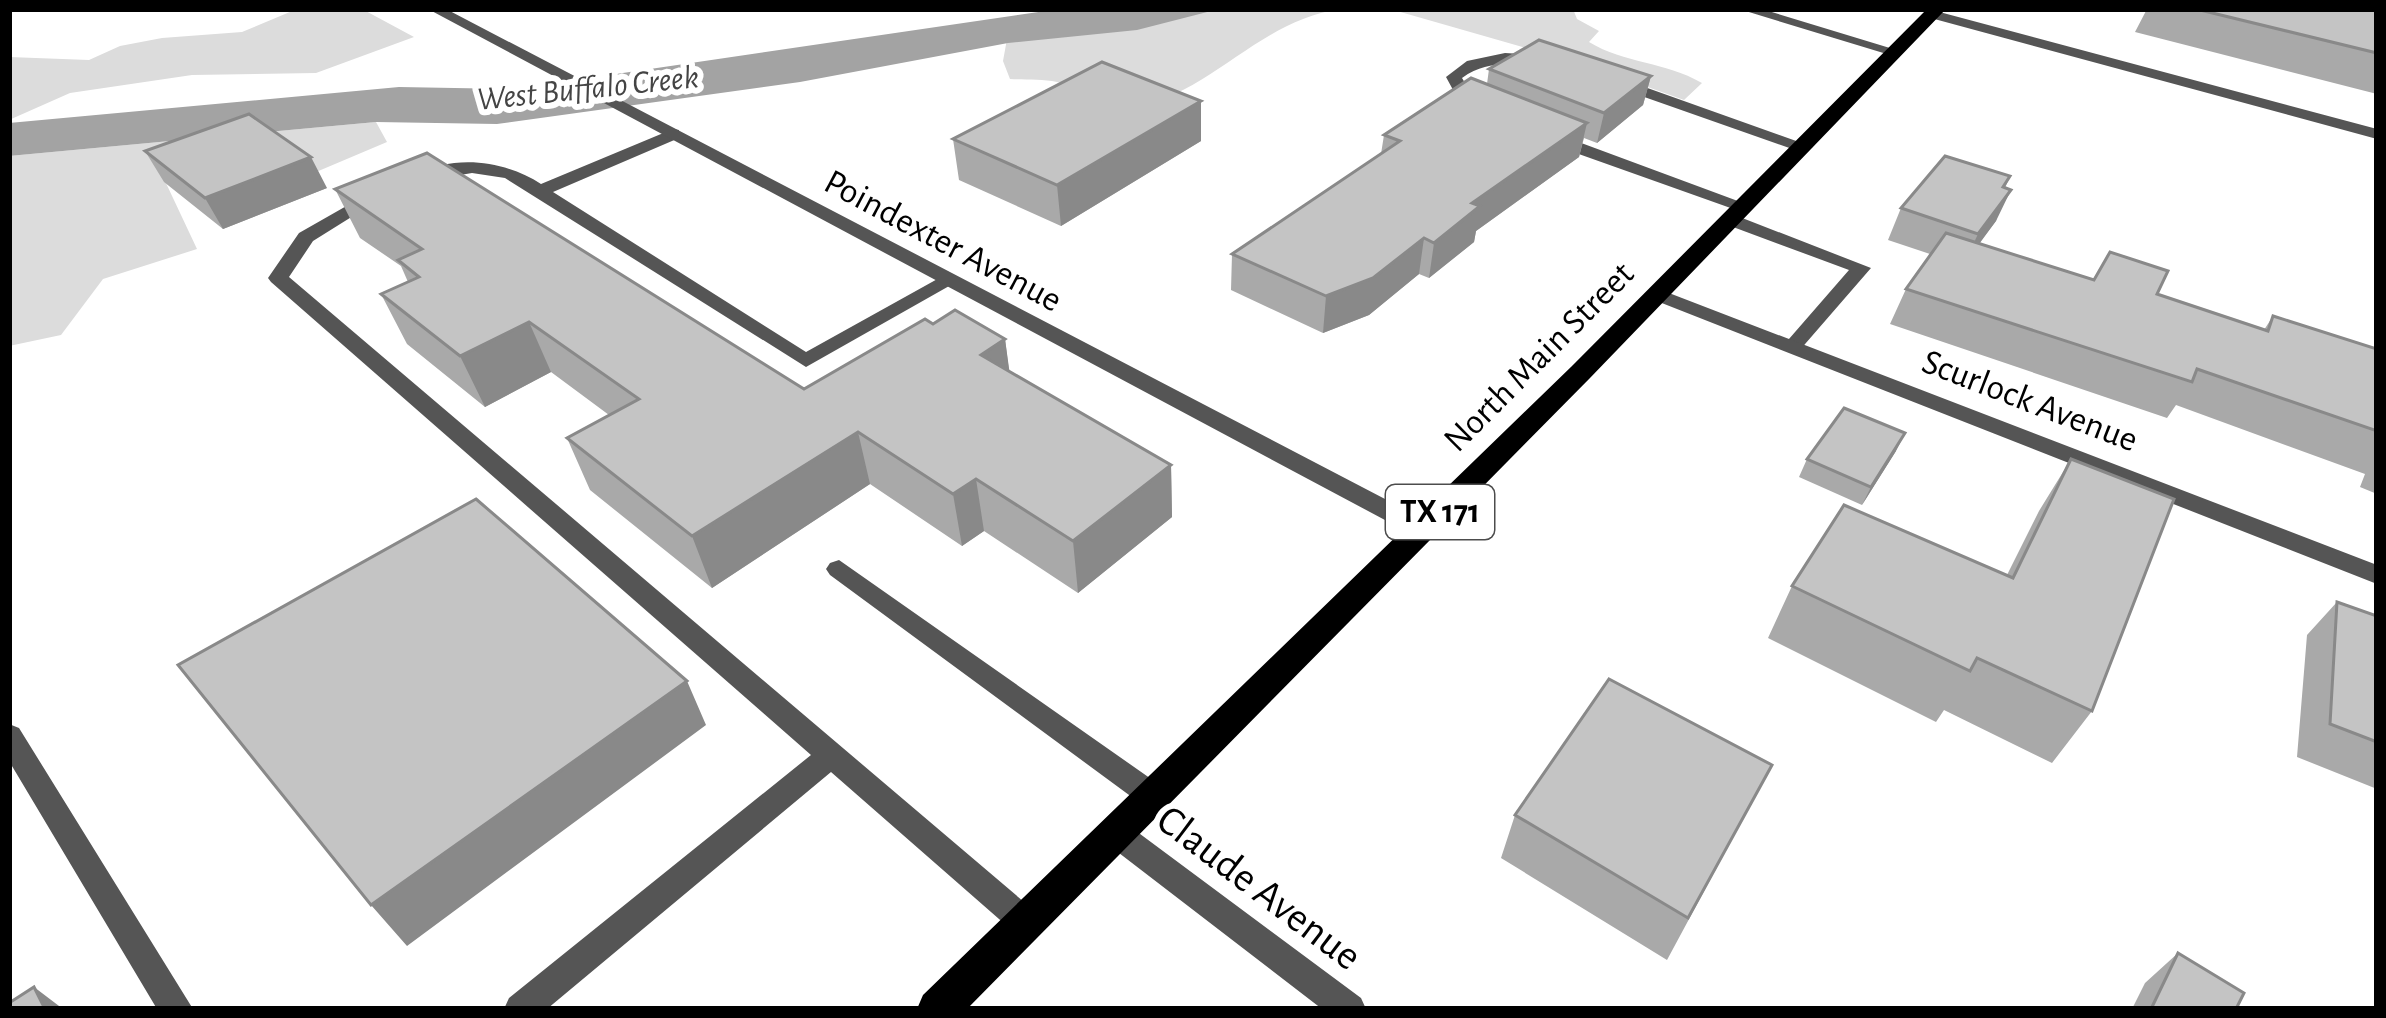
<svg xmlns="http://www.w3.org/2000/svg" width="2386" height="1018" viewBox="0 0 2386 1018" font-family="'Alegreya Sans',sans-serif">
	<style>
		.green { fill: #dcdcdc }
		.water { fill: #a3a3a3 }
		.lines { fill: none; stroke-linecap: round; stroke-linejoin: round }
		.service { fill: #555; fill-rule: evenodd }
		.minor { fill: #555; fill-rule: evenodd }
		.primary { fill: #000; fill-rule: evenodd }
		.wall { fill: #a9a9a9 }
		.shaded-wall { fill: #898989 }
		.building { fill: #c4c4c4; stroke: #898989; stroke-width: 3 }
		.labels { text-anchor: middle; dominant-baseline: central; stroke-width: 12; stroke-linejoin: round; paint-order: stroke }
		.far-water-label { font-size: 33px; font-style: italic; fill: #444; stroke: #fff }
		.shield { fill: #fff; stroke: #4c4c4c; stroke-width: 3 }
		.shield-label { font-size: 33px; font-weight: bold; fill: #000 }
		.street-label { font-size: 36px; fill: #000; stroke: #fff }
		.near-street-label { font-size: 42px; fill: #000; stroke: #fff }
	</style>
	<rect width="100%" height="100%" fill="#fff"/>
	<path class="green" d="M 297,9 L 362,9 L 414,37 L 316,73 L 192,75 L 70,93 L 9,120 L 9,57 L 89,60 L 120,46 L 162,38 L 242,32 Z
		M 1189,9 L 1341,9 C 1256,20 1205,102 1126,107 C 1103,108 1079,87 1057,82 C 1042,79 1025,80 1010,79 L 1003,61 L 1007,39 Z
		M 1390,9 L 1573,9 L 1577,19 L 1599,31 L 1589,42 C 1625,64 1664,61 1702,83 L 1684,100 L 1589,66 Z
		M 376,122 L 387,142 L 309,175 L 165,181 L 197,249 L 103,279 L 61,335 L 9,346 L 9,156 Z"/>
	<path class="water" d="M 1059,9 L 1219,9 L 1137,30 L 1008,43 L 800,82 L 497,124 L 376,122 L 9,156 L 9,123 L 399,87 L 514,89 Z"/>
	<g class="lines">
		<path class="service" d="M 1739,9 L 1762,9 L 1903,52 L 1890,55 Z
			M 1932,10 L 2377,129 L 2377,139 L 1927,17 L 1925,14 Z
			M 1505,53 L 1539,55 L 1547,60 C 1524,73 1496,53 1462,78 L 1471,93 L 1488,109 L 1474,112 L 1458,99 L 1446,77 L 1467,61 Z
			M 1613,80 L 1625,80 L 1813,147 L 1798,151 L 1613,86 Z
			M 673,129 L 679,130 L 679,138 L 553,192 L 806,352 L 941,277 L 948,275 L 958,281 L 806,367 L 505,178 L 472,173 L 425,181 L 416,176 C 453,153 506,161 541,184 Z
			M 1545,134 L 1557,134 L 1754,207 L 1745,212 L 1739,211 L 1545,142 Z
			M 371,192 L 377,193 L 377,201 L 313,241 L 289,277 L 1037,913 L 1042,923 L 1037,933 L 1026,938 L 1015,933 L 831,772 L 547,1009 L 504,1009 L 509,998 L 811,755 L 271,282 L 268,278 L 299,233 Z
			M 1732,214 L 1871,268 L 1799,351 L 1792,353 L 1782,347 L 1849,270 L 1725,224 L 1725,216 Z
			M 839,560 L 1164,788 L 1169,797 L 1164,806 L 1154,810 L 1144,806 L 830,575 L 826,569 L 830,563 Z
			M 9,724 L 19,728 L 193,1009 L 157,1009 L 9,761 Z"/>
		<path class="minor" d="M 428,9 L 446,9 L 1431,523 L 1434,529 L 1422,538 L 1413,535 Z
			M 1656,288 L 2377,565 L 2377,584 L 1649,298 L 1649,290 Z
			M 1117,821 L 1128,825 L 1361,998 L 1366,1009 L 1322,1009 L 1106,843 L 1102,834 L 1106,825 Z"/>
		<path class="primary" d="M 1927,9 L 1946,9 L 1590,378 L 967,1009 L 917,1009 L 923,995 L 1572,366 Z"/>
	</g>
	<path class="wall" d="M 2147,9 L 2377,9 L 2377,94 L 2135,32 Z
		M 1489,69 L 1651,76 L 1643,105 L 1597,143 L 1584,138 L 1579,157 L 1476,231 L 1474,242 L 1429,278 L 1419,274 L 1369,315 L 1323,333 L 1231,290 L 1232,254 L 1381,154 L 1384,135 L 1487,84 Z
		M 953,139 L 1201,141 L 1061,226 L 959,180 Z
		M 145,151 L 327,188 L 223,229 L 164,182 Z
		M 2010,176 L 2005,188 L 1996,221 L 1979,243 L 2094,280 L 2157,294 L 2264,330 L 2273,316 L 2377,349 L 2377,494 L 2360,487 L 2365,474 L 2176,405 L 2167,418 L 1890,324 L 1906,289 L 1930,254 L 1888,240 L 1901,208 Z
		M 335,189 L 804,389 L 933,324 L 1005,339 L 1009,371 L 1171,465 L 1172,517 L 1078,593 L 984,531 L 962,546 L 870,484 L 712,588 L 590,490 L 567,438 L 609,415 L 551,372 L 485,407 L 407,344 L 381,294 L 408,282 L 401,266 L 360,238 Z
		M 1896,451 L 1862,505 L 1799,477 L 1807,459 Z
		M 2071,459 L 2092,711 L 2052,763 L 1944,710 L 1936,722 L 1768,638 L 1792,586 L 2007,575 L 2039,511 Z
		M 2337,602 L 2377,616 L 2377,789 L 2297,757 L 2307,635 Z
		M 1772,765 L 1667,960 L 1501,858 L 1515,815 Z
		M 2178,953 L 2236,1009 L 2132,1009 L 2145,983 Z"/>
	<path class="shaded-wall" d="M 1651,76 L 1643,105 L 1597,143 L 1604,113 Z
		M 1201,101 L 1201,141 L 1061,226 L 1057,185 Z
		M 1587,123 L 1579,157 L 1476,231 L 1474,242 L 1429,278 L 1434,243 L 1472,203 Z
		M 311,157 L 327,188 L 223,229 L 205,198 Z
		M 2011,190 L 1996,221 L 1963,266 L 1978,234 Z
		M 1424,238 L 1419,274 L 1369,315 L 1323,333 L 1326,296 Z
		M 529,322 L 551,372 L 485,407 L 460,356 Z
		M 1005,339 L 1012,390 L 981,355 Z
		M 858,432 L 870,484 L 712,588 L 692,536 Z
		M 1905,433 L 1896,451 L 1862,505 L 1871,487 Z
		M 1171,465 L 1172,517 L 1078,593 L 1073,541 Z
		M 976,479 L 984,531 L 962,546 L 953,494 Z
		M 687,681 L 706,725 L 407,946 L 371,905 Z
		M 34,987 L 63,1009 L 45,1009 Z"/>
	<path class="building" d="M 2196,9 L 2377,9 L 2377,53 Z
		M 1539,40 L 1651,76 L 1604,113 L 1489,69 Z
		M 1102,62 L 1201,101 L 1057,185 L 953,139 Z
		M 1471,78 L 1587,123 L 1472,203 L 1480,206 L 1434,243 L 1424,238 L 1373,278 L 1326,296 L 1232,254 L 1400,141 L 1384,135 Z
		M 249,114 L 311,157 L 205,198 L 145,151 Z
		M 427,153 L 804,389 L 925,319 L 933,324 L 955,310 L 1005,339 L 981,355 L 1171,465 L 1073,541 L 976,479 L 953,494 L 858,432 L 692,536 L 567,438 L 639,399 L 529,322 L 460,356 L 381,294 L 419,277 L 398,260 L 422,249 L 335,189 Z
		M 1945,156 L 2010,176 L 2003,187 L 2011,190 L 1978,234 L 1901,208 Z
		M 1946,233 L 2094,280 L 2110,252 L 2168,271 L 2157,294 L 2268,331 L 2273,316 L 2377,349 L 2377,431 L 2197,369 L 2192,382 L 1906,289 Z
		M 1844,408 L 1905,433 L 1871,487 L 1807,459 Z
		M 2071,459 L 2174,499 L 2092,711 L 1977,658 L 1970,671 L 1792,586 L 1844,505 L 2013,578 Z
		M 476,499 L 687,681 L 371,905 L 178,665 Z
		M 2337,602 L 2377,616 L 2377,742 L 2330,724 Z
		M 1609,679 L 1772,765 L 1688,918 L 1515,815 Z
		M 2178,953 L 2244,993 L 2236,1009 L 2151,1009 Z
		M 34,987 L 45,1009 L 9,1009 L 9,1003 Z"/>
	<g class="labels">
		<g class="far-water-label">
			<text transform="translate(588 89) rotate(-6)">West Buffalo Creek</text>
		</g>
		<rect class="shield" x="1386" y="485" width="108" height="54" rx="9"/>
		<g class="shield-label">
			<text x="1440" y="512">TX 171</text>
		</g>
		<g class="street-label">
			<text transform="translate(943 241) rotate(28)">Poindexter Avenue</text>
			<text transform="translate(1539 357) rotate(-45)">North Main Street</text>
			<text transform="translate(2030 401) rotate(21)">Scurlock Avenue</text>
		</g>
		<g class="near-street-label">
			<text transform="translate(1259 888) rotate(37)">Claude Avenue</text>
		</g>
	</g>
	<rect width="2386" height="1018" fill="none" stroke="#000000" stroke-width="24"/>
</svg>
